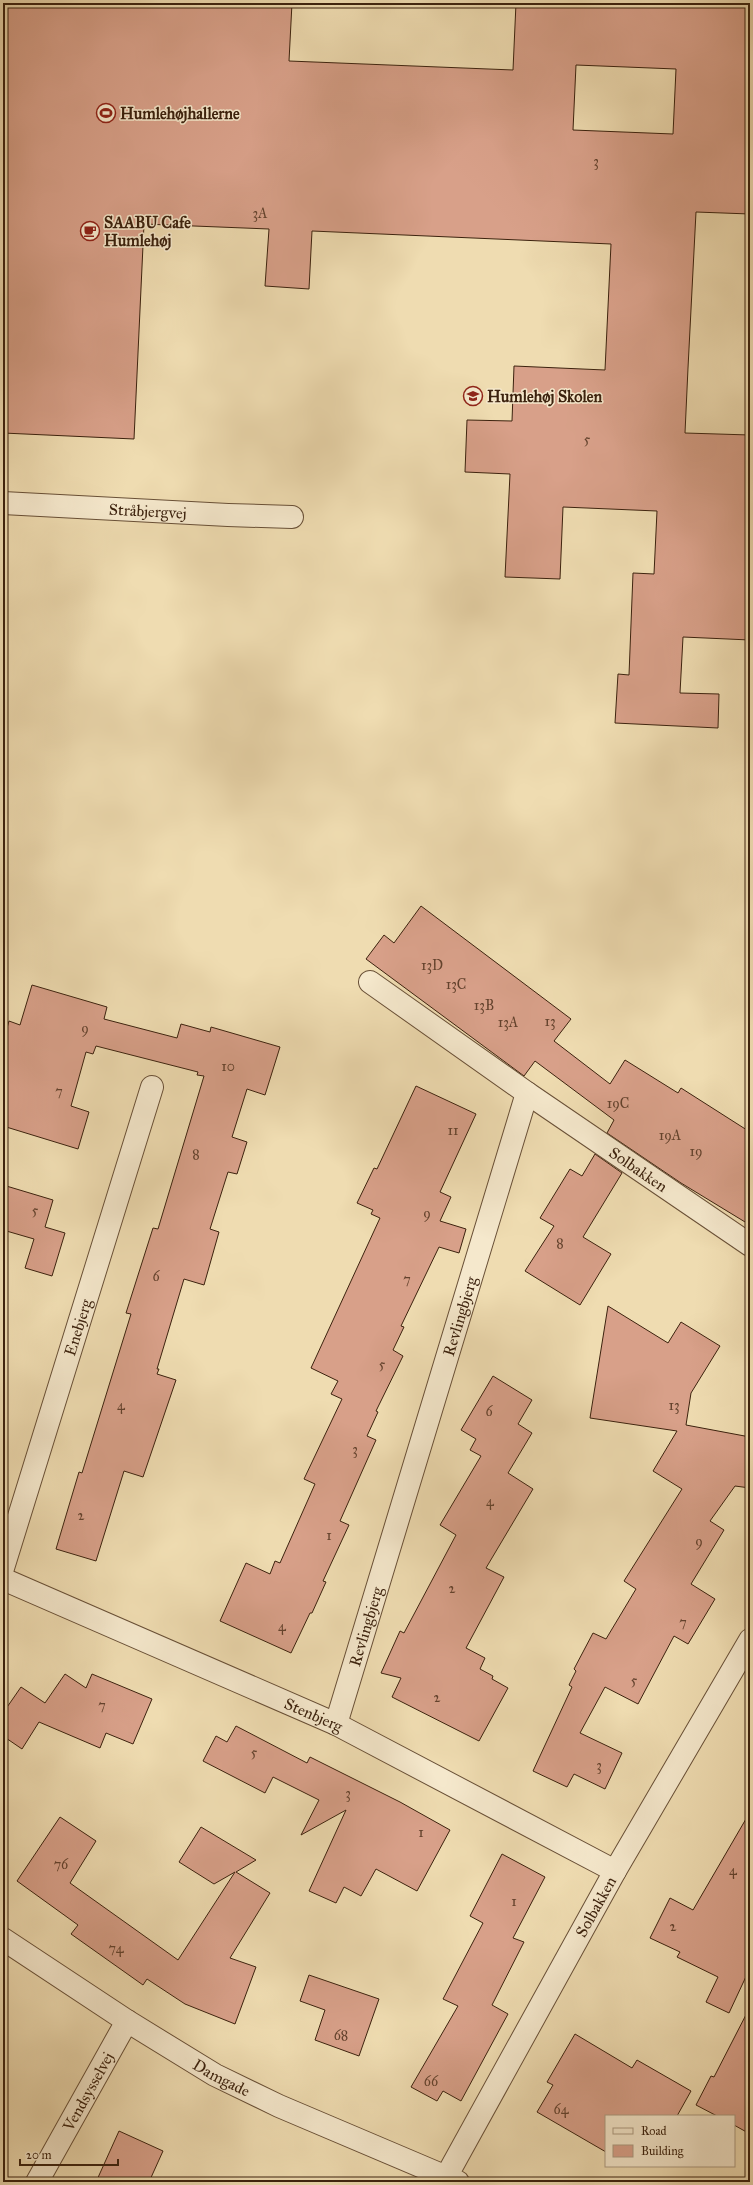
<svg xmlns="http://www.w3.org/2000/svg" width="753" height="2185" viewBox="0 0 753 2185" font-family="'IM FELL Great Primer',serif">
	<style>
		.building { fill: #d8a089; stroke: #3c220e; fill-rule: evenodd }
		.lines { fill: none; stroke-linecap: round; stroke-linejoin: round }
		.minor-casing { stroke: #695037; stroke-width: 24 }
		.minor { stroke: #f5e8cc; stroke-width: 22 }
		.labels { text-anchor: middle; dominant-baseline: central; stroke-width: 3; stroke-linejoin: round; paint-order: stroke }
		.number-label { font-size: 14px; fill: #63422d }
		.poi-label { font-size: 16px; font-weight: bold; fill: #3c220e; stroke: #f5e8cc; text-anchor: start }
		.street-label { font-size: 16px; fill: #3c220e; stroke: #f5e8cc }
	</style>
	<rect width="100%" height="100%" fill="#efdcb1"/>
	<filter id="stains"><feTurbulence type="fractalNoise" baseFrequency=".005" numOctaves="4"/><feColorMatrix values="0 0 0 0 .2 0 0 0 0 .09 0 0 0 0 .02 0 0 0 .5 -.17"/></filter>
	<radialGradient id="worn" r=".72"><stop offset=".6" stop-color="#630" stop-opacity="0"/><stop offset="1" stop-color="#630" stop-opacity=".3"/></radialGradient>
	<path class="building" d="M 3,3 L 292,3 L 289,61 L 513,70 L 516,3 L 669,3 L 750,7 L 750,214 L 696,212 L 688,368 L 685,433 L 750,435 L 750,640 L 683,637 L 680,693 L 719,694 L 718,728 L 615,723 L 618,674 L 629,675 L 633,573 L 654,574 L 657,511 L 563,507 L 560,579 L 505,577 L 510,474 L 465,472 L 467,420 L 512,421 L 514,366 L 605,370 L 611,244 L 312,231 L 309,289 L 265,286 L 269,229 L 144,224 L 134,439 L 3,433 ZM 576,65 L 676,69 L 673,134 L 573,130 Z
		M 421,906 L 571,1019 L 554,1041 L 610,1084 L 625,1060 L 678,1093 L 681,1088 L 750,1132 L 750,1225 L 681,1183 L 607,1133 L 614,1120 L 535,1061 L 524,1076 L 366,959 L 384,935 L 394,943 Z
		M 32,985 L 107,1007 L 104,1019 L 177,1038 L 181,1024 L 210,1032 L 211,1027 L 280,1047 L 265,1095 L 247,1089 L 232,1137 L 247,1142 L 237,1174 L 228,1172 L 210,1229 L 219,1232 L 204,1285 L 184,1279 L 157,1369 L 159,1369 L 157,1374 L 176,1380 L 143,1477 L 124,1471 L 96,1561 L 56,1549 L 79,1472 L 82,1473 L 131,1314 L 126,1313 L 153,1228 L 158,1229 L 204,1076 L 197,1075 L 198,1072 L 96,1046 L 93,1054 L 86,1052 L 71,1106 L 89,1112 L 78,1149 L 3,1126 L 3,1042 L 9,1021 L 20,1025 Z
		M 416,1086 L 476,1114 L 440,1192 L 451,1197 L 440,1221 L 466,1229 L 459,1253 L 439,1247 L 401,1326 L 404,1327 L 393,1350 L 403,1356 L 376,1411 L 378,1412 L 367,1436 L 376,1440 L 340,1521 L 349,1525 L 323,1581 L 326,1582 L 312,1613 L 310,1613 L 291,1653 L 220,1621 L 246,1563 L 270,1574 L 275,1561 L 280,1563 L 315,1484 L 304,1479 L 342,1399 L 331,1394 L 338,1381 L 311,1368 L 380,1218 L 371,1214 L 373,1210 L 357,1203 L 374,1168 L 377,1169 Z
		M 595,1154 L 622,1173 L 583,1237 L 611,1254 L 580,1305 L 525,1271 L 554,1226 L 540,1218 L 570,1169 L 582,1176 Z
		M 3,1185 L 53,1200 L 45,1227 L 65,1233 L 52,1276 L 25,1268 L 34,1239 L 3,1230 Z
		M 608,1306 L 668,1343 L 681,1322 L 720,1346 L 691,1393 L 686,1425 L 750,1437 L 750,1488 L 735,1486 L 710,1521 L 724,1530 L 691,1584 L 715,1599 L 688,1644 L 674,1636 L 638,1704 L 605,1687 L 580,1733 L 622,1753 L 605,1789 L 574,1774 L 567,1787 L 533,1771 L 572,1687 L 569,1685 L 576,1671 L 574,1669 L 593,1633 L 606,1639 L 636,1589 L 624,1581 L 682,1489 L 653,1471 L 677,1431 L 590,1418 Z
		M 493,1376 L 532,1400 L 518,1424 L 532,1433 L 508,1473 L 533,1489 L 486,1568 L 504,1577 L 466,1648 L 485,1658 L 480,1669 L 493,1676 L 492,1679 L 508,1688 L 479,1741 L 392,1697 L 401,1678 L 381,1673 L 400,1631 L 404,1633 L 456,1535 L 440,1525 L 481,1456 L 470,1450 L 476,1439 L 461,1430 Z
		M 65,1674 L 86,1688 L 92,1674 L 152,1699 L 133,1744 L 106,1733 L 100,1748 L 39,1722 L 22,1749 L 3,1736 L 3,1713 L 21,1687 L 45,1703 Z
		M 236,1726 L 307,1763 L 310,1757 L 400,1802 L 450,1830 L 417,1891 L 376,1869 L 361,1896 L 344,1887 L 336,1903 L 309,1891 L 346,1810 L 301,1835 L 319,1800 L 273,1777 L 265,1793 L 203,1761 L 216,1736 L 227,1742 Z
		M 750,1812 L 750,1968 L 729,2013 L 706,2002 L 718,1977 L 677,1957 L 680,1952 L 650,1938 L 670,1898 L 693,1910 Z
		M 60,1817 L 96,1841 L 70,1883 L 178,1960 L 235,1872 L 214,1884 L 179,1862 L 201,1827 L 256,1860 L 236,1872 L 270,1893 L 230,1958 L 256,1967 L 235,2024 L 185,2004 L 147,1979 L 143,1985 L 71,1934 L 78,1925 L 17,1881 Z
		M 502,1854 L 545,1877 L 513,1938 L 524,1942 L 492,2005 L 508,2014 L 461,2101 L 443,2091 L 437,2101 L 411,2087 L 458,2006 L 443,1999 L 483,1923 L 470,1916 Z
		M 309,1975 L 379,1999 L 359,2056 L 315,2040 L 325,2010 L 300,2001 Z
		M 750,2007 L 750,2134 L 734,2125 L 734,2116 L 717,2116 L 696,2105 L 711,2076 L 714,2077 Z
		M 575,2034 L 632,2068 L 637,2060 L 691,2091 L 677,2116 L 606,2116 L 606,2152 L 537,2112 L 553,2085 L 547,2082 Z
		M 119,2131 L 163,2151 L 149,2182 L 96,2182 Z"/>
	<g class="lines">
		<defs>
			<g id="minor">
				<path id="s1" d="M 3,503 L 228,515 L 292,517"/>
				<path id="s2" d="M 527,1093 L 750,1245"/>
				<path id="s3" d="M 3,1568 L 152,1087"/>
				<path id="s4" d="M 3,1579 L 336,1724 L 615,1871"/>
				<path id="s5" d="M 336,1724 L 527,1093 L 370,982"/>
				<path id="s6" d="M 3,1939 L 127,2021 L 215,2075 L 279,2106 L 458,2182"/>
				<path id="s7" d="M 446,2177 L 615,1871 L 750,1640"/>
				<path id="s8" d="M 37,2182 L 127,2021"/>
			</g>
		</defs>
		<use href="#minor" class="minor-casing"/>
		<use href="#minor" class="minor"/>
	</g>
	<defs>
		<symbol id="stadium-ring" viewBox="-11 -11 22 22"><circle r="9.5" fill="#f5e8cc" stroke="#8f2418" stroke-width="1.5"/><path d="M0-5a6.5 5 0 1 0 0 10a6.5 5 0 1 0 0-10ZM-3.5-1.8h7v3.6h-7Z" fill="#8f2418"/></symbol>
		<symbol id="cafe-ring" viewBox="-11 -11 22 22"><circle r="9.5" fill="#f5e8cc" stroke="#8f2418" stroke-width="1.5"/><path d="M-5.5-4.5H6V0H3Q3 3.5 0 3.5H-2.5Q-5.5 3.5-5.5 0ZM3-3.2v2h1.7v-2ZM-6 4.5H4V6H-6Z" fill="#8f2418"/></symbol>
		<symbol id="school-ring" viewBox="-11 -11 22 22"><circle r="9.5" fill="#f5e8cc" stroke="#8f2418" stroke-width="1.5"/><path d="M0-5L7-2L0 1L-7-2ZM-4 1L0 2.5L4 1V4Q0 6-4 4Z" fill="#8f2418"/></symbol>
	</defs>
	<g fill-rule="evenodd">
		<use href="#stadium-ring" x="95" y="102" width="22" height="22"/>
		<use href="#cafe-ring" x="79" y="220" width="22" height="22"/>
		<use href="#school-ring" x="462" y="385" width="22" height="22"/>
	</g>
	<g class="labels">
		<g class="number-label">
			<text x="596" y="161">3</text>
			<text x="260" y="213">3A</text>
			<text x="587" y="439">5</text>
			<text x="432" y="965">13D</text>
			<text x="456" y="984">13C</text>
			<text x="484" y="1005">13B</text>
			<text x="550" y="1021">13</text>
			<text x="508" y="1022">13A</text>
			<text x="85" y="1028">9</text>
			<text x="228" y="1066">10</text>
			<text x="59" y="1091">7</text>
			<text x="618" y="1103">19C</text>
			<text x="453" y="1130">11</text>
			<text x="670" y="1135">19A</text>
			<text x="696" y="1151">19</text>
			<text x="196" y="1154">8</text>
			<text x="35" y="1210">5</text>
			<text x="427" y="1213">9</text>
			<text x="560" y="1243">8</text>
			<text x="156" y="1276">6</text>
			<text x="407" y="1279">7</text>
			<text x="382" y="1364">5</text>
			<text x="121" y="1405">4</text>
			<text x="674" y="1405">13</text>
			<text x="489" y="1411">6</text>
			<text x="355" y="1449">3</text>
			<text x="490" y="1501">4</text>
			<text x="81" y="1515">2</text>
			<text x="329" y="1535">1</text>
			<text x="699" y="1541">9</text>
			<text x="452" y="1588">2</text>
			<text x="683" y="1622">7</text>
			<text x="282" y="1626">4</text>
			<text x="634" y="1680">5</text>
			<text x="437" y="1697">2</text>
			<text x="102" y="1705">7</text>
			<text x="254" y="1752">5</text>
			<text x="599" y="1765">3</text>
			<text x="348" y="1793">3</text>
			<text x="421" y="1832">1</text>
			<text x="61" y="1864">76</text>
			<text x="733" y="1870">4</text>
			<text x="514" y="1901">1</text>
			<text x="673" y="1926">2</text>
			<text x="116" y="1948">74</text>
			<text x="341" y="2035">68</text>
			<text x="431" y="2081">66</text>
			<text x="561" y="2109">64</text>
		</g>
		<g class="poi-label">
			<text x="120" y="113">Humlehøjhallerne</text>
			<text x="104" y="222">SAABU Cafe<tspan x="104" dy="18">Humlehøj</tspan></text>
			<text x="487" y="396">Humlehøj Skolen</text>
		</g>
		<g class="street-label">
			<text stroke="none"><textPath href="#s1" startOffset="145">Stråbjergvej</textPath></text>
			<text stroke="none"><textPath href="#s2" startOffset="135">Solbakken</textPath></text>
			<text stroke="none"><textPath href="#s5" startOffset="426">Revlingbjerg</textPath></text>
			<text stroke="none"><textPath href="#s3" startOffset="252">Enebjerg</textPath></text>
			<text stroke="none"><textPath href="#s5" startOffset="102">Revlingbjerg</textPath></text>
			<text stroke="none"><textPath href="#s4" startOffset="339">Stenbjerg</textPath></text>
			<text stroke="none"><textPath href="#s7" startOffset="309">Solbakken</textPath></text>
			<text stroke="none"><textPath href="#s6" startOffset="259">Damgade</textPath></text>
			<text stroke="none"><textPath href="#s8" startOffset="104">Vendsysselvej</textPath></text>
		</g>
	</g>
	<rect width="753" height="2185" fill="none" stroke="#efdcb1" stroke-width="16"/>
	<rect x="4" y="4" width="745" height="2177" fill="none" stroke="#3c220e" stroke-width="2"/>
	<rect x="8" y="8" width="737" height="2169" fill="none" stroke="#3c220e"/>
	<rect x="605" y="2115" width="130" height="52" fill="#f5e8cc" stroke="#ab9980"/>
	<rect x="613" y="2128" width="20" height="6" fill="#f5e8cc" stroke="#ab9980"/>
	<text x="641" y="2135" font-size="12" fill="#3c220e">Road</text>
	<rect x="613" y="2145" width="20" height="12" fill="#d8a089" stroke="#ab9980"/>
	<text x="641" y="2155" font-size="12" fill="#3c220e">Building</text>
	<path d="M20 2159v6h98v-6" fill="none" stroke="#3c220e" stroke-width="2"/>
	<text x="26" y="2159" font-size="12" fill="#3c220e" stroke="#f5e8cc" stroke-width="3" paint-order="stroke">20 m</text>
	<rect width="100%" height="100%" filter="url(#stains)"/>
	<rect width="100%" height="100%" fill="url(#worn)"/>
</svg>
